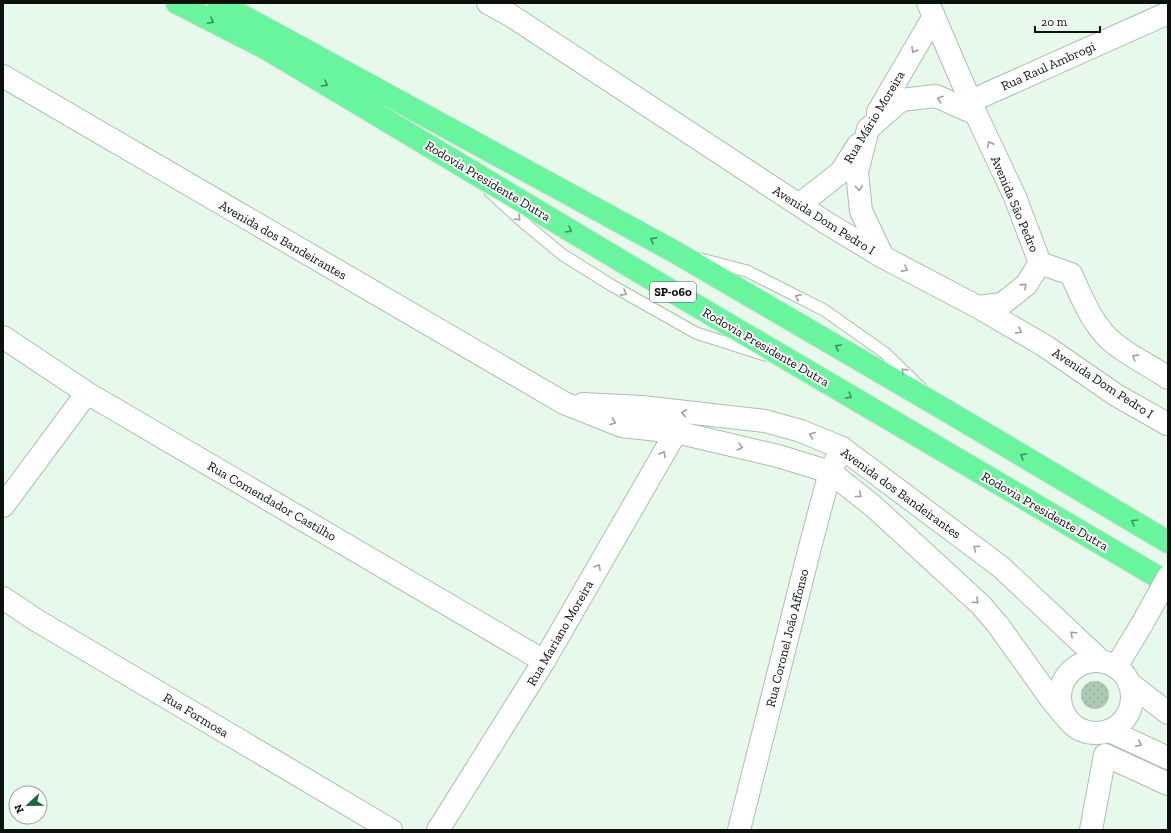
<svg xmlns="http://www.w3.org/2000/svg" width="1171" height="833" viewBox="0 0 1171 833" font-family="'Zilla Slab',serif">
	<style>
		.grass { fill: url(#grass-dots) }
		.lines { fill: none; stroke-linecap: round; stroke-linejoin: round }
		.service-casing { stroke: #acbeb0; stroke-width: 13 }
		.minor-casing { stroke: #acbeb0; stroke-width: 24 }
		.secondary-casing { stroke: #acbeb0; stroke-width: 24 }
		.motorway-casing { stroke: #dddedd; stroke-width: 24 }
		.service { stroke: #fff; stroke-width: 11 }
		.minor { stroke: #fff; stroke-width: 22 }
		.secondary { stroke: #fff; stroke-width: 22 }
		.motorway { stroke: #68f59d; stroke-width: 22 }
		.secondary-bridge-casing { stroke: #acbeb0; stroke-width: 24; stroke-linecap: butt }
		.secondary-bridge { stroke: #fff; stroke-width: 22 }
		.oneway { stroke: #3e8e5c }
		.oneway2 { stroke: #9da09e }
		.labels { text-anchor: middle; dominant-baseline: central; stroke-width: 4; stroke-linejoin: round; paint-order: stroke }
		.shield { fill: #fff; stroke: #545855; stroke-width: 1 }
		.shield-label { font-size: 12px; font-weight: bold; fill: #0b110c }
		.street-label { font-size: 13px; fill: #0b110c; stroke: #fff }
	</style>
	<defs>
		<pattern id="grass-dots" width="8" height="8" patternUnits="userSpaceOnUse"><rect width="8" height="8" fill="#adc9b4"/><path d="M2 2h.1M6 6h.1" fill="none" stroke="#94ac9a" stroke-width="1.8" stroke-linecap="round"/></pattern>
	</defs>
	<rect width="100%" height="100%" fill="#e6f9eb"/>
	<path class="grass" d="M1081 695a14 14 0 1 1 28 0a14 14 0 1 1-28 0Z"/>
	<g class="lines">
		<defs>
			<path id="service" d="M 490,192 L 524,223 L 563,255 L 611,285 L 696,333 L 765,355
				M 701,259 L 747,271 L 824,310 L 885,353 L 920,387"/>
			<path id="minor" d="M 971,101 L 1168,13
				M 3,337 L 87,393 L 544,661
				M 3,506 L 87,393
				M 3,598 L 36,620 L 391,830
				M 739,830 L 809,551 L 830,472 L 842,448
				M 1091,830 L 1105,755 L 1168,784"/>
			<path id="secondary" d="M 488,3 L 510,15 L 825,222 L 883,257 L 978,307 L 1045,346 L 1116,395 L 1167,424
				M 928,3 L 976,114 L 1015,197 L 1040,263 L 1071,274 C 1082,298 1093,327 1115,344 C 1131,357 1151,366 1168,378
				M 3,76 L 564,403 L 622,426 L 676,432 L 778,456 L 830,472 L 873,506 L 981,605 L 998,625 L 1051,699 L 1064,715
				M 878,112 L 934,16
				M 799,205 L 841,172 L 858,145
				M 883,257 L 861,211 L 857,172 L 868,129 L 901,100 L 936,96 L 976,114
				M 978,307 L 1002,304 L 1026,285 L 1040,263
				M 583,404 L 642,407 L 765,421 L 801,431 L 842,448 L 1001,567 L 1101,661
				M1060 697a36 36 0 1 1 72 0a36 36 0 1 1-72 0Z
				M 1116,667 L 1142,624
				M 1129,683 L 1168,713
				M 1110,731 L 1168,758
				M 438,830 L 544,661 L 676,432"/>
			<path id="motorway" d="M 177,3 L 267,49 L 663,286 L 1168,583
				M 219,3 L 675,252 L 942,408 L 1168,542"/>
		</defs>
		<use href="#service" class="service-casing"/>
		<use href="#minor" class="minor-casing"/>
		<use href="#secondary" class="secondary-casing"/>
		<use href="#motorway" class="motorway-casing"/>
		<use href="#service" class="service"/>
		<use href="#minor" class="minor"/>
		<use href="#secondary" class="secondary"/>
		<use href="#motorway" class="motorway"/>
		<defs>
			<path id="secondary-bridge" d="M 1142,624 L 1168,577"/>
		</defs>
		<use href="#secondary-bridge" class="secondary-bridge-casing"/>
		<use href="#secondary-bridge" class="secondary-bridge"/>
	</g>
	<defs><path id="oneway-chevron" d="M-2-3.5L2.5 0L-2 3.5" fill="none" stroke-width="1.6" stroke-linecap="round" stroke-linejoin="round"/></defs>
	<g class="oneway">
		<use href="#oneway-chevron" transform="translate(211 21) rotate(27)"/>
		<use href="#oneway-chevron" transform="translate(325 84) rotate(31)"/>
		<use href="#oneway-chevron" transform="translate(569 230) rotate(31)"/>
		<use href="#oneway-chevron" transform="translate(653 240) rotate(-151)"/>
		<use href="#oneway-chevron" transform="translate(838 347) rotate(-150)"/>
		<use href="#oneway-chevron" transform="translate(849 396) rotate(30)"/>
		<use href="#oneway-chevron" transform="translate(1023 456) rotate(-149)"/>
		<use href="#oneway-chevron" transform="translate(1134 522) rotate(-149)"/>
	</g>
	<g class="oneway2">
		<use href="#oneway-chevron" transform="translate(914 50) rotate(120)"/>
		<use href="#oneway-chevron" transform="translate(940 99) rotate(-162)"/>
		<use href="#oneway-chevron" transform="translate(990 144) rotate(-115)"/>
		<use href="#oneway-chevron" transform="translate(859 188) rotate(85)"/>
		<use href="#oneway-chevron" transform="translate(518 218) rotate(42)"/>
		<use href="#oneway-chevron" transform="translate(905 269) rotate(28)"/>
		<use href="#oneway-chevron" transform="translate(1024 286) rotate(-44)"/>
		<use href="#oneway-chevron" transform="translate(624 293) rotate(29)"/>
		<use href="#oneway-chevron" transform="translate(798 297) rotate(-153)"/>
		<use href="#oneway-chevron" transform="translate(1019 331) rotate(30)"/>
		<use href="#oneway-chevron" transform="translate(1135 357) rotate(-148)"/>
		<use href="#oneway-chevron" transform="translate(904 371) rotate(-136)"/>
		<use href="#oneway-chevron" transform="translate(684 413) rotate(-173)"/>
		<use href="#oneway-chevron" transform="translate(613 422) rotate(22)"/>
		<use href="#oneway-chevron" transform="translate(812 435) rotate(-157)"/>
		<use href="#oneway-chevron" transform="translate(740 447) rotate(14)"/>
		<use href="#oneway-chevron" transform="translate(663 454) rotate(-60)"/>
		<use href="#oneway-chevron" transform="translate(859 495) rotate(39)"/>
		<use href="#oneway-chevron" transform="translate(976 548) rotate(-143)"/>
		<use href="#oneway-chevron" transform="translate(598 567) rotate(-60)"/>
		<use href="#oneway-chevron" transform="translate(976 601) rotate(42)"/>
		<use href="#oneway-chevron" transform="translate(1073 634) rotate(-137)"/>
		<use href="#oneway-chevron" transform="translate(1139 744) rotate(25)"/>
	</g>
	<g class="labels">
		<rect class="shield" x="650" y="282" width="46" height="20" rx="3"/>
		<g class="shield-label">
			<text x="673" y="292">SP-060</text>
		</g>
		<g class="street-label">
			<text transform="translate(1048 66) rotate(-24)">Rua Raul Ambrogi</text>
			<text transform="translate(874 117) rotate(-59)">Rua Mário Moreira</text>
			<text transform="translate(488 181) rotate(31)">Rodovia Presidente Dutra</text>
			<text transform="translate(1015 204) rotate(67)">Avenida São Pedro</text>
			<text transform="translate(824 220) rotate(32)">Avenida Dom Pedro I</text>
			<text transform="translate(283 240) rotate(30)">Avenida dos Bandeirantes</text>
			<text transform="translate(766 347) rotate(30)">Rodovia Presidente Dutra</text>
			<text transform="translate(1103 383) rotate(33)">Avenida Dom Pedro I</text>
			<text transform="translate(901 493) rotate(36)">Avenida dos Bandeirantes</text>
			<text transform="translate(272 501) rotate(30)">Rua Comendador Castilho</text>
			<text transform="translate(1045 511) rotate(30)">Rodovia Presidente Dutra</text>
			<text transform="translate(560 633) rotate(-60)">Rua Mariano Moreira</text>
			<text transform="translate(787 638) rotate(-76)">Rua Coronel João Affonso</text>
			<text transform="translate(196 715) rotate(31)">Rua Formosa</text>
		</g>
	</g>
	<rect width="1171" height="833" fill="none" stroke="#0b110c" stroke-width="8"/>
	<g transform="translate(28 805) rotate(248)"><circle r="19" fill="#ffffff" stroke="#9da09e"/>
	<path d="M0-3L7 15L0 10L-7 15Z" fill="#176a3b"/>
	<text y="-6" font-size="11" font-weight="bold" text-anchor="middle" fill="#0b110c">N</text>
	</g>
	<path d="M1035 26v6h65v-6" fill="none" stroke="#0b110c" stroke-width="2"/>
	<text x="1041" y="26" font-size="12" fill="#0b110c" stroke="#ffffff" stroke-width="3" paint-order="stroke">20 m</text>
</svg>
